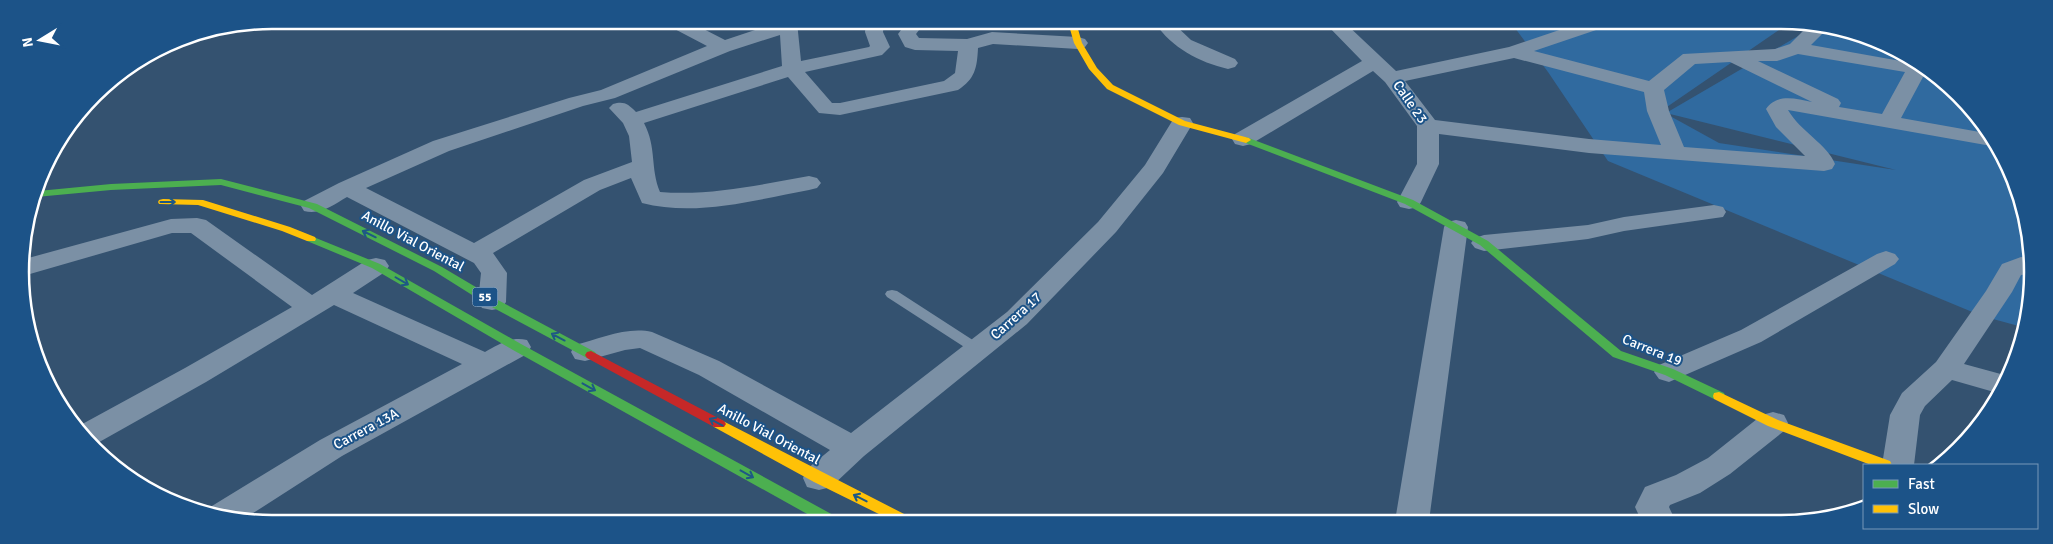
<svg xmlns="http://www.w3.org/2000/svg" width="2053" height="544" viewBox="0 0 2053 544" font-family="Signika,sans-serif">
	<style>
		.green { fill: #306a9f }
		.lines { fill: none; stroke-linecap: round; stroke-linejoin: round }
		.lane { fill: #7b90a5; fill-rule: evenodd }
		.street { fill: #7b90a5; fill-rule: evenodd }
		.fast { fill: #4caf50; fill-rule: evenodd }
		.slow { fill: #ffc107; fill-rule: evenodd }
		.jam { fill: #c62828; fill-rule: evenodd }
		.oneway { stroke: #1e5885 }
		.labels { text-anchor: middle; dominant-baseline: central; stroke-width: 4; stroke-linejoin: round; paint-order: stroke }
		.shield { fill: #1c5388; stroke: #bbcbdb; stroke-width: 1 }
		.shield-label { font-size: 12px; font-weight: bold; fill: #fff }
		.street-label { font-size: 14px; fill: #fff; stroke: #1c5388 }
		.rim { fill: none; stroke: #fff; stroke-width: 2.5 }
	</style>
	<rect width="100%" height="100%" fill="#345270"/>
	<path class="green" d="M 1512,24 L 1786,25 L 1661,111 L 1719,143 L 1896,170 L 1666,113 L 1817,25 L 1830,25 L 1921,62 L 1990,132 L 2028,223 L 2028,321 L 2026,328 L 1982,316 L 1608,161 L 1548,72 Z"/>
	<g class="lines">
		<path class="lane" d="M 138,63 L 139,66 L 138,68 L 130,68 Z
			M 892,290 L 897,291 L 982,346 L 985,349 L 982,352 L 972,352 L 887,297 L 885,294 L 887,291 Z"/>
		<path class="street" d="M 664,21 L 688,21 L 725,40 L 779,22 L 797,22 L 801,61 L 869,47 L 870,46 L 865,32 L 866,22 L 884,22 L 883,32 L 890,47 L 882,55 L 805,72 L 832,103 L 840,103 L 944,81 L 955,73 L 958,51 L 915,50 L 905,47 L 898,34 L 907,22 L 925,22 L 916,34 L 919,38 L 967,39 L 992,32 L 1078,37 L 1085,39 L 1088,43 L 1085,47 L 1078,49 L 993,44 L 978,48 C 977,68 975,79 958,90 L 840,115 L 819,113 L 788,77 L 644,123 C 657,148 650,168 660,192 C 710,196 759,185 809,176 L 817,178 L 821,183 L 817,188 L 809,190 C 755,200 696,217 642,203 L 631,178 L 600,190 L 493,253 L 507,273 L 506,302 L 502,308 L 492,310 L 482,308 L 478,302 L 481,273 L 474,263 L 347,197 C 333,205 321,215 304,211 L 301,206 L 304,201 L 339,183 L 433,141 L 569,98 L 601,90 L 707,46 L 667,25 ZM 780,35 L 782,66 L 636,112 C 628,104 624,101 613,104 L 609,108 L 623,123 L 629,136 L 632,162 L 584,180 L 474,243 L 366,188 L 449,151 L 583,106 L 615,98 L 730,51 Z
			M 1155,23 L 1173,23 L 1191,40 L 1235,59 L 1238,63 L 1235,67 L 1228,69 C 1199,62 1172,48 1155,23 Z
			M 1325,23 L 1345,23 L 1396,71 L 1509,47 L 1577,24 L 1604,24 L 1602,28 L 1534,51 L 1649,81 L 1683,54 L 1775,49 L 1790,44 L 1808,26 L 1830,25 L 1839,29 L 1822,34 L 1811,45 L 1923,65 L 1936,78 L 1931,79 L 1923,77 L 1901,118 L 1991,134 L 1997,147 L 1788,110 C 1800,131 1828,145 1835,164 L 1832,169 L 1824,171 L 1589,153 L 1439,134 L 1439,164 L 1421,202 L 1418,207 L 1409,209 L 1400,207 L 1397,202 L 1417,164 L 1417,126 L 1385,82 L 1373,71 L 1251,144 L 1243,146 L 1235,144 L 1232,139 L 1235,134 L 1362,61 ZM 1798,54 L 1905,72 L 1882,114 L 1839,107 L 1841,103 L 1838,99 L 1758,61 L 1777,61 ZM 1514,58 L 1644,92 L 1647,111 L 1661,145 L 1589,139 L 1435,120 L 1405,81 ZM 1730,62 L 1812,102 C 1796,99 1777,93 1766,109 L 1776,127 L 1805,156 L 1684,147 L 1669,111 L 1664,90 L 1695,64 Z
			M 1182,117 L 1190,118 L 1193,123 L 1163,173 L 1116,232 L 1027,324 L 864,456 L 831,487 L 819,490 L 807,487 L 803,478 L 807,469 L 830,450 L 699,375 L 640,348 L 625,350 L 585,361 L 575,359 L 571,352 L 575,345 C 599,339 627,326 652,332 L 719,361 L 851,433 L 1007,312 L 1098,222 L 1145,165 L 1174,118 Z
			M 1714,205 L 1723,207 L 1726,212 L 1723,217 L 1624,231 L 1588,239 L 1484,251 L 1475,248 L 1471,243 L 1475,238 L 1484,235 L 1588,225 L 1624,217 Z
			M 197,218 L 206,220 L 312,295 L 367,260 L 376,258 L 385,260 L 389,266 L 385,272 L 353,293 L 485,352 C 500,344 511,336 527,340 L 531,347 L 527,354 L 342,456 L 244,519 L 223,519 L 205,512 L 207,509 L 320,440 L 462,364 L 334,305 L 206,382 L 94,445 L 75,428 L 185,368 L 292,307 L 191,233 L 172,233 L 23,276 L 21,260 L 171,219 Z
			M 1456,220 L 1465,222 L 1468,227 L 1429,521 L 1395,521 L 1444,227 L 1447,222 Z
			M 1886,251 L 1895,254 L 1899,259 L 1895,264 L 1761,342 L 1669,382 L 1659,379 L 1654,372 L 1659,365 L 1741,330 L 1877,254 Z
			M 2021,257 L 2028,258 L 2028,274 L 2021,275 L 2012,292 L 1964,364 L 2008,376 L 2001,394 L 1952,380 L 1925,406 L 1920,415 L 1914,465 L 1882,465 L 1890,415 L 1902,393 L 1936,362 L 1986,291 L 2002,264 Z
			M 1773,412 L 1784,415 L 1788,423 L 1784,431 L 1730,474 L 1700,493 L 1670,505 L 1669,507 L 1676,522 L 1642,522 L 1635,507 L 1645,487 L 1676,475 L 1708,458 L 1762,415 Z"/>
		<path class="fast" d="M 1246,137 L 1413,200 L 1488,241 L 1621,351 L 1673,369 L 1724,393 L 1725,396 L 1724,399 L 1714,399 L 1665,375 L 1613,357 L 1480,245 L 1405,204 L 1243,142 L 1241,140 Z
			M 221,179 L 317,204 L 442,267 L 496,299 L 595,352 L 597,355 L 595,358 L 587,358 L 488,305 L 434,271 L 309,208 L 221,185 L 111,190 L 36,197 L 38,191 L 111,184 Z
			M 311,236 L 380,264 L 521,344 L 835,516 L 837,520 L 818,520 L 513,350 L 372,268 L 307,241 L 306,239 Z"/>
		<path class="slow" d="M 1068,22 L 1076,22 L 1082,43 L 1097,68 L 1113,85 L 1185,121 L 1249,138 L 1251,140 L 1246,143 L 1179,125 L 1107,89 L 1089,69 L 1074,43 Z
			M 163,199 L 203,200 L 290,227 L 315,237 L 316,239 L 315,241 L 307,241 L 282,231 L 198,205 L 159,204 L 158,202 L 159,200 Z
			M 1719,392 L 1778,420 L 1890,461 L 1892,465 L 1871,465 L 1768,426 L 1714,399 L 1713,396 L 1714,393 Z
			M 719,419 L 908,516 L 910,520 L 891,520 L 814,482 L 714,427 L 712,424 L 714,421 Z"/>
		<path class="jam" d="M 591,351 L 724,421 L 726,424 L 724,427 L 714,427 L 587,358 L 585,355 L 587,352 Z"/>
	</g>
	<defs><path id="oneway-shaft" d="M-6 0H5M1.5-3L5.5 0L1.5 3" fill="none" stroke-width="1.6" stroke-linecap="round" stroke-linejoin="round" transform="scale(1.25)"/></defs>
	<g class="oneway">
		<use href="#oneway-shaft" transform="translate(168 202)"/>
		<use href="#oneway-shaft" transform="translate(369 234) rotate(-154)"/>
		<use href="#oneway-shaft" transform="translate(402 281) rotate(30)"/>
		<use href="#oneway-shaft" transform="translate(558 337) rotate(-152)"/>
		<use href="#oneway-shaft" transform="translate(589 387) rotate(29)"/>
		<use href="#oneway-shaft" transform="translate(716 422) rotate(-152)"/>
		<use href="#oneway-shaft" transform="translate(747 474) rotate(29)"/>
		<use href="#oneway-shaft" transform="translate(860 498) rotate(-153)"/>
	</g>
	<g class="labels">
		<rect class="shield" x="472.5" y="287.5" width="25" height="19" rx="4"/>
		<g class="shield-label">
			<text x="485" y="297">55</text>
		</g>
		<g class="street-label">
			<text transform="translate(1410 102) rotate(55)">Calle 23</text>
			<text transform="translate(413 241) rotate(28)">Anillo Vial Oriental</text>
			<text transform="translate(1016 316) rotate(-42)">Carrera 17</text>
			<text transform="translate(1652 350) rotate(22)">Carrera 19</text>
			<text transform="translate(366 429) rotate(-28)">Carrera 13A</text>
			<text transform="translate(769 434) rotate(28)">Anillo Vial Oriental</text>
		</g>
	</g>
	<path d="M0 0H2053V544H0ZM272 29H1781A243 243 0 0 1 2024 272V272A243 243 0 0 1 1781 515H272A243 243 0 0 1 29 272V272A243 243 0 0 1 272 29Z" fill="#1c5388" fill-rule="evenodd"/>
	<path class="rim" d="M272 29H1781A243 243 0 0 1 2024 272V272A243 243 0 0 1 1781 515H272A243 243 0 0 1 29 272V272A243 243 0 0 1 272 29Z"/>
	<rect x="1863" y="464" width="175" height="65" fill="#1c5388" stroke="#7798b8"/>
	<rect x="1873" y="480" width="25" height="8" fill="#4caf50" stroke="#7798b8"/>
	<text x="1908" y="489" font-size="15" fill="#ffffff">Fast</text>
	<rect x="1873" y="505" width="25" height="8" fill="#ffc107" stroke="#7798b8"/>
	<text x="1908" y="514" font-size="15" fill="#ffffff">Slow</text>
	<g transform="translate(40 40) rotate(260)" stroke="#1c5388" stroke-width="4" paint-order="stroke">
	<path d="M0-4L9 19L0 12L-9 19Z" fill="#ffffff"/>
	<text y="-8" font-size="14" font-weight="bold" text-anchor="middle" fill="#ffffff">N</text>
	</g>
</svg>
